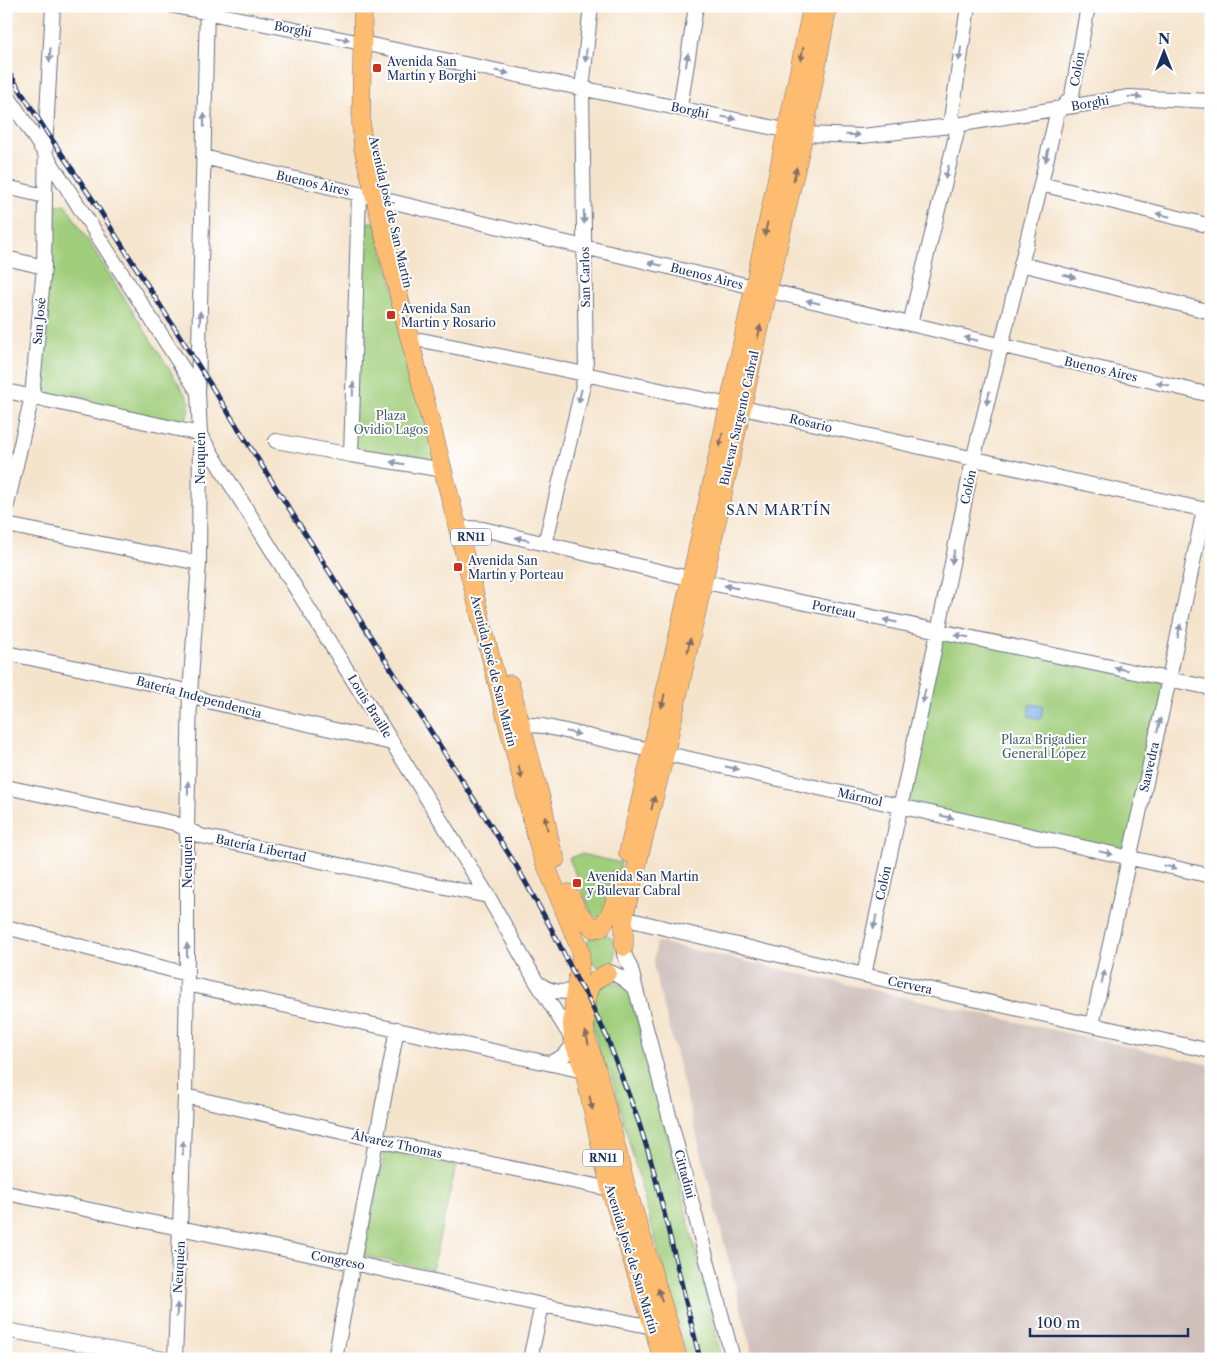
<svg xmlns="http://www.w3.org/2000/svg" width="1217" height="1365" viewBox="0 0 1217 1365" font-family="'Libre Caslon Text',serif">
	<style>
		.industrial { fill: #cfc0bb }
		.green { fill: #a0ce7c; stroke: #5e7e6d }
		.water { fill: #79aee6; stroke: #4a6ea2 }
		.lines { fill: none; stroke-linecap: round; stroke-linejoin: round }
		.minor-casing { stroke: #676e84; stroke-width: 16 }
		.major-casing { stroke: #676e84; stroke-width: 19 }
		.minor { stroke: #fff; stroke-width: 14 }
		.major { stroke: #fdbc70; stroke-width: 18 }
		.rail-casing { stroke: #1b2f5e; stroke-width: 5 }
		.rail { stroke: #fff; stroke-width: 3; stroke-dasharray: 9; stroke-linecap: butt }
		.oneway { fill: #8d97ae }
		.oneway2 { fill: #816e66 }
		.poi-dot { fill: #c8321e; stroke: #fff; stroke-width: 2 }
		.labels { text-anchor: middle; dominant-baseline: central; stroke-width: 4; stroke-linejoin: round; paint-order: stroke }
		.shield { fill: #fff; stroke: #5f6d8e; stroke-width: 1 }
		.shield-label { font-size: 11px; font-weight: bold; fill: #1b2f5e }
		.street-label { font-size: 12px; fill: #1b2f5e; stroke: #fff }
		.poi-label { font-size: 12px; fill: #1b2f5e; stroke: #fff; text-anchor: start }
		.park-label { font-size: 12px; fill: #435f67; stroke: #fff }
		.neighbourhood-label { font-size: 14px; letter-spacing: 1px; fill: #1b2f5e; stroke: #fff }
	</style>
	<rect width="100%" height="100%" fill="#fff"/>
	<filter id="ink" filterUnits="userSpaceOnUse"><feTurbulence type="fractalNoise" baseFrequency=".02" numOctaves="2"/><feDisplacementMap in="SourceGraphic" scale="10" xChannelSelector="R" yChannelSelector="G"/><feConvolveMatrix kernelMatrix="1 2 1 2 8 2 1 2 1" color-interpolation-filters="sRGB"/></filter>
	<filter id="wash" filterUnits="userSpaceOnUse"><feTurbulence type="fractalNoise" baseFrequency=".0096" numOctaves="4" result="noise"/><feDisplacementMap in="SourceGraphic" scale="20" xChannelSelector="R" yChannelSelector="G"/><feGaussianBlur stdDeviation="1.12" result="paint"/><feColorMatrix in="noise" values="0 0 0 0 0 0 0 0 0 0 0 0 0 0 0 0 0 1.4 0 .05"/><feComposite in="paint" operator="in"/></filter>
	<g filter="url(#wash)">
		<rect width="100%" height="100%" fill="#f5e4cc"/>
		<path class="industrial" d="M 657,942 L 1211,1065 L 1211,1359 L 754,1359 L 654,969 L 654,958 Z"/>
		<path class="green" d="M 65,204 L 190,402 L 187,417 L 176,422 L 36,395 L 56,205 Z
			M 368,222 L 375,222 L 444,470 L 351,456 L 358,230 Z
			M 938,632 L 1169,679 L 1128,858 L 900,806 Z
			M 581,854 L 621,863 L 615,895 L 604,917 L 596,917 L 591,913 L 569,858 Z
			M 603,933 C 618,938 618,953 612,965 L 601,968 C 592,964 589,959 587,949 C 587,945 586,944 588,940 C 591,936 598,934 603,933 Z
			M 612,982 L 621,984 L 627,989 L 633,1006 L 658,1097 L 722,1359 L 687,1359 L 611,1074 L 603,1064 L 594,1032 L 592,1017 L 595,997 L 600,986 Z
			M 385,1151 L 456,1166 L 432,1270 L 364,1256 Z"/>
		<path class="water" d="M 1030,704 L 1043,706 L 1041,719 L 1028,716 Z"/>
	</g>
	<g filter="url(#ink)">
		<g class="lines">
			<defs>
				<path id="minor" d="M 174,6 L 362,43 L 804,134 L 862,136 L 950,126 L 1129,97 L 1211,101
					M 6,93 L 198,392
					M 680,108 L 696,6
					M 950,126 L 968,6
					M 203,157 L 1211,395
					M 1041,184 L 1211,226
					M 6,187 L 45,196
					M 6,258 L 44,267
					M 1021,264 L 1211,312
					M 910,324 L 959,124
					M 411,342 L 421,340 C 685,393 948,454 1211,511
					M 6,391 L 200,434
					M 200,435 L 488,896 L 536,981 L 573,1040
					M 276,441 L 351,455 L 444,470
					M 351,455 L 359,194
					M 6,509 L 32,396 L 44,267 L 46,131 L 53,6
					M 6,525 L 199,563
					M 459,531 L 469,528 L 483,529 L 696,580 L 1211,688
					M 545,544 L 586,373 L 582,89 L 591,6
					M 6,653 L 178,689 L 203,700 L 392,743
					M 511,726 L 520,724 L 543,726 L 1211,876
					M 6,787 L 174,823 L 201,836 L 488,896
					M 614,916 L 864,975 L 1211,1051
					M 6,927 L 187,974
					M 624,954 L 631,969 L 636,990 L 733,1359
					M 610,972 C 621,976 628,982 636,990
					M 864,975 L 938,632 L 973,460 L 1041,184 L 1057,113 C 1062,107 1068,103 1072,95 L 1088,6
					M 538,983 C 550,992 560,993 575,991
					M 187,984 L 584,1071
					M 1092,1025 L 1169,679 L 1204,509
					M 549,1063 C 562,1058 567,1055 574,1042
					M 185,1096 L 377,1140 L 610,1189
					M 6,1193 L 353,1263 L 542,1305 L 653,1327 L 662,1326
					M 6,1330 L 164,1359
					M 175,1359 L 185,1096 L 187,974 L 187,828 L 190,694 L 199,563 L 200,434 L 198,392 L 207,6
					M 335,1359 L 397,1029
					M 530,1359 L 542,1305"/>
				<path id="major" d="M 363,6 L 361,124 L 363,148 L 403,313 L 540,851 L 580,949
					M 510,684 L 544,810 L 551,847 L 556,859
					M 628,853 C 694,572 755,290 812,6
					M 569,893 L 578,912 L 594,929
					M 601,928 C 611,914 617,899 621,881
					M 624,947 L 624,918 L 627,905 L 665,754 L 768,291 L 804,134 L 828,6
					M 581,953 L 580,965 L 575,991 L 572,1024 L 573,1040 L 584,1071 L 610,1189 L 653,1327 L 662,1359
					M 607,973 L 596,980 L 590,986 L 587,996 L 585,1014 L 585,1034 L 597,1070 L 625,1182 L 669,1325 L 678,1359"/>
			</defs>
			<use href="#minor" class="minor-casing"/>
			<use href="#major" class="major-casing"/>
			<use href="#minor" class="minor"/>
			<use href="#major" class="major"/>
			<defs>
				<path id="rail" d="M 6,68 L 46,131 L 97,206 L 517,867 L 551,928 L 577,980 L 587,996 L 606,1035 L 638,1120 L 652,1164 L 700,1359"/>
			</defs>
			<use href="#rail" class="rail-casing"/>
			<use href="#rail" class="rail"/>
		</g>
		<defs><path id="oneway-solid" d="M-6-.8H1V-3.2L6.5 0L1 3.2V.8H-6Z" transform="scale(1.25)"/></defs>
		<g class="oneway">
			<use href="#oneway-solid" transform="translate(343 39) rotate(11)"/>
			<use href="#oneway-solid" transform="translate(960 54) rotate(99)"/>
			<use href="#oneway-solid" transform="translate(50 55) rotate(93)"/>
			<use href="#oneway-solid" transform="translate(586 55) rotate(96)"/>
			<use href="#oneway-solid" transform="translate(687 60) rotate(-81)"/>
			<use href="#oneway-solid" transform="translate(502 72) rotate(12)"/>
			<use href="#oneway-solid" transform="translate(1135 97) rotate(1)"/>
			<use href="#oneway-solid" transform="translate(729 118) rotate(12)"/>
			<use href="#oneway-solid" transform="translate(204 120) rotate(-89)"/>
			<use href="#oneway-solid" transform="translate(853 135) rotate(2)"/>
			<use href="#oneway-solid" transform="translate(1047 155) rotate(103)"/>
			<use href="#oneway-solid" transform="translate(947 172) rotate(104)"/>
			<use href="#oneway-solid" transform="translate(1163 215) rotate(-166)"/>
			<use href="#oneway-solid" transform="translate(584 217) rotate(89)"/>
			<use href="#oneway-solid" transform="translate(655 264) rotate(-166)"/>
			<use href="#oneway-solid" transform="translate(1069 276) rotate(14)"/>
			<use href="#oneway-solid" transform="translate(813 302) rotate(-167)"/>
			<use href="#oneway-solid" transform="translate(200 318) rotate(-89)"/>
			<use href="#oneway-solid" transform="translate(971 339) rotate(-167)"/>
			<use href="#oneway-solid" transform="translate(1163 384) rotate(-167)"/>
			<use href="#oneway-solid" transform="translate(353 389) rotate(-88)"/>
			<use href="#oneway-solid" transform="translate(580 396) rotate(103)"/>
			<use href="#oneway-solid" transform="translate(988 398) rotate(103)"/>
			<use href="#oneway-solid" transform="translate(397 463) rotate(-171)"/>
			<use href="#oneway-solid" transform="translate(522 539) rotate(-167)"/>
			<use href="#oneway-solid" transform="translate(953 557) rotate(102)"/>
			<use href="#oneway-solid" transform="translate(731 587) rotate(-168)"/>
			<use href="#oneway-solid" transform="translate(890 621) rotate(-168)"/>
			<use href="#oneway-solid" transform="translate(1179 631) rotate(-78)"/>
			<use href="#oneway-solid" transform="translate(962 636) rotate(-168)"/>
			<use href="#oneway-solid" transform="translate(1121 669) rotate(-168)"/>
			<use href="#oneway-solid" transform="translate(924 696) rotate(102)"/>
			<use href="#oneway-solid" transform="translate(1159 725) rotate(-77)"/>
			<use href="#oneway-solid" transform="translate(573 733) rotate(13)"/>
			<use href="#oneway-solid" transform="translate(732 768) rotate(13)"/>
			<use href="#oneway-solid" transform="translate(188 788) rotate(-89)"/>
			<use href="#oneway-solid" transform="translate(947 817) rotate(13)"/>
			<use href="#oneway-solid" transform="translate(1106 853) rotate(13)"/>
			<use href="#oneway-solid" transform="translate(1170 867) rotate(13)"/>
			<use href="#oneway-solid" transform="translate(875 922) rotate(102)"/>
			<use href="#oneway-solid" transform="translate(187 950) rotate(-90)"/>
			<use href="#oneway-solid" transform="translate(1103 977) rotate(-78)"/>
			<use href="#oneway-solid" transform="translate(183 1148) rotate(-88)"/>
			<use href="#oneway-solid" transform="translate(177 1310) rotate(-87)"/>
		</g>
		<g class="oneway2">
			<use href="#oneway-solid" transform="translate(802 54) rotate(101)"/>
			<use href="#oneway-solid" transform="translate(795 174) rotate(-77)"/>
			<use href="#oneway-solid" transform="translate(766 229) rotate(102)"/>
			<use href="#oneway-solid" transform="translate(759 332) rotate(-78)"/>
			<use href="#oneway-solid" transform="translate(721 440) rotate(103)"/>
			<use href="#oneway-solid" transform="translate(689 645) rotate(-78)"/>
			<use href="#oneway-solid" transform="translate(663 701) rotate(102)"/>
			<use href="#oneway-solid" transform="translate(520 772) rotate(76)"/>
			<use href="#oneway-solid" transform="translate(653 803) rotate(-76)"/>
			<use href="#oneway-solid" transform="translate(546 823) rotate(-102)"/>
			<use href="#oneway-solid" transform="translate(587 1038) rotate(-103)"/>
			<use href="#oneway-solid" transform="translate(591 1103) rotate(78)"/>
			<use href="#oneway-solid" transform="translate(660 1295) rotate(-107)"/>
		</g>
	</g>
	<g class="poi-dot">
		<rect x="372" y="63" width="10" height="10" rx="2.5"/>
		<rect x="386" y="310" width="10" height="10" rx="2.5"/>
		<rect x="453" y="562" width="10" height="10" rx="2.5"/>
		<rect x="572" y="878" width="10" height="10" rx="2.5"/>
	</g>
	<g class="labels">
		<g class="shield">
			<rect x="451" y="528.5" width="40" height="17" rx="4"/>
			<rect x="583" y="1149.5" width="40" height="17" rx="4"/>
		</g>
		<g class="shield-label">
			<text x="471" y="537">RN11</text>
			<text x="603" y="1158">RN11</text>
		</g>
		<g class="street-label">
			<text transform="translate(293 29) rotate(11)">Borghi</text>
			<text transform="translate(1077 69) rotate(-80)">Colón</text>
			<text transform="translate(1090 103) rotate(-10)">Borghi</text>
			<text transform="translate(690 110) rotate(12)">Borghi</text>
			<text transform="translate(313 183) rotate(13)">Buenos Aires</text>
			<text transform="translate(391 212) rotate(77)">Avenida José de San Martín</text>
			<text transform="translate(707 276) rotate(14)">Buenos Aires</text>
			<text transform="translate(585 277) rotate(-91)">San Carlos</text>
			<text transform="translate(39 321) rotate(-85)">San José</text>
			<text transform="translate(1101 369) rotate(13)">Buenos Aires</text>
			<text transform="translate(739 418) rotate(-77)">Bulevar Sargento Cabral</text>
			<text transform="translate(811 423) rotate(13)">Rosario</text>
			<text transform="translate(200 458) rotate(-90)">Neuquén</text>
			<text transform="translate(968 487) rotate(-78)">Colón</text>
			<text transform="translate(834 609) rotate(12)">Porteau</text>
			<text transform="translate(494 671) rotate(76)">Avenida José de San Martín</text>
			<text transform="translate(199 697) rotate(15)">Batería Independencia</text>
			<text transform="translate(370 706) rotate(58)">Louis Braille</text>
			<text transform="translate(1149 767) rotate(-77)">Saavedra</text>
			<text transform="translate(860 797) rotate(13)">Mármol</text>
			<text transform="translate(261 848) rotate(12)">Batería Libertad</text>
			<text transform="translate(187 862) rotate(-90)">Neuquén</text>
			<text transform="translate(883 883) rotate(-78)">Colón</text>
			<text transform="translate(910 985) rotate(12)">Cervera</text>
			<text transform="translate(397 1144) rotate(12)">Álvarez Thomas</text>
			<text transform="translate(685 1174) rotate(75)">Cittadini</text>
			<text transform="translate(632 1259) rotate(73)">Avenida José de San Martín</text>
			<text transform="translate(338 1260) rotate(11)">Congreso</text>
			<text transform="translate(179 1267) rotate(-87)">Neuquén</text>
		</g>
		<g class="poi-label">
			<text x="387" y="61">Avenida San<tspan x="387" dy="14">Martín y Borghi</tspan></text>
			<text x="401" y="308">Avenida San<tspan x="401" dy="14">Martín y Rosario</tspan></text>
			<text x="468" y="560">Avenida San<tspan x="468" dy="14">Martín y Porteau</tspan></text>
			<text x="587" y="876">Avenida San Martín<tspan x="587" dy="14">y Bulevar Cabral</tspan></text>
		</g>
		<g class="park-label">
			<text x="391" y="415">Plaza<tspan x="391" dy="14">Ovidio Lagos</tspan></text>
			<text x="1044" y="739">Plaza Brigadier<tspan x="1044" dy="14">General López</tspan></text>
		</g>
		<g class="neighbourhood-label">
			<text x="779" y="510">SAN MARTÍN</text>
		</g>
	</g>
	<rect width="1217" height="1365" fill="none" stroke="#fff" stroke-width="25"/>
	<g transform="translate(1164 52)" stroke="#ffffff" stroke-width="4" paint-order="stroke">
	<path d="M0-4L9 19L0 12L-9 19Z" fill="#1b2f5e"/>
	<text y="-8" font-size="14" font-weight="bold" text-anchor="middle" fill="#1b2f5e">N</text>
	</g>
	<path d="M1030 1328v8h158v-8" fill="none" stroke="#1b2f5e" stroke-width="2.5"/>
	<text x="1037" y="1328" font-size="15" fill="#1b2f5e" stroke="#ffffff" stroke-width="4" paint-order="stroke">100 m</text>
</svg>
